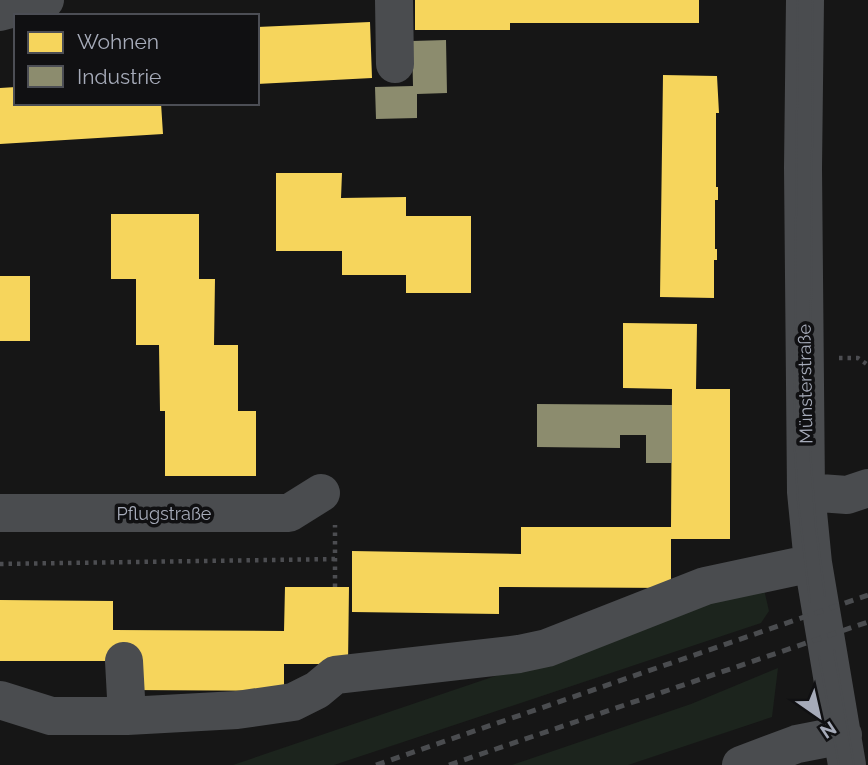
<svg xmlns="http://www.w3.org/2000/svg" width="868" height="765" viewBox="0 0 868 765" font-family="Raleway,sans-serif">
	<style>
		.green { fill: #1c241d }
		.homes { fill: #f6d55c }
		.industry { fill: #8c8c6e }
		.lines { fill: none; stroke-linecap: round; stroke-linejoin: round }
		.path { stroke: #4c4d51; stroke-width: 4.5; stroke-dasharray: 3.5 5; stroke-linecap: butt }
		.minor { stroke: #4a4c4f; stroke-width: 38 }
		.tram { stroke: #4a4c4f; stroke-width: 2 }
		.rail { stroke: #4a4c4f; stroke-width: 5; stroke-dasharray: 9 7; stroke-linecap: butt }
		.labels { text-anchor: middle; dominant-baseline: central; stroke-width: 7; stroke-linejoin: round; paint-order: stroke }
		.street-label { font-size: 18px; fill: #a6abb9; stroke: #101012 }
	</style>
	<rect width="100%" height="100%" fill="#161616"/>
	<path class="green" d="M 763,585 L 769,611 L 761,623 L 334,765 L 233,765 Z
		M 778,668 L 772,717 L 628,765 L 512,765 L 691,704 Z"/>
	<path class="homes" d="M 415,0 L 699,0 L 699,23 L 510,23 L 510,30 L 415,30 Z
		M 370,22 L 372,78 L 257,84 L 257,27 Z
		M 663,75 L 717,76 L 719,113 L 716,113 L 716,187 L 718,187 L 718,200 L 715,200 L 715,249 L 717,249 L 717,260 L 714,260 L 714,298 L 660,297 Z
		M 16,87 L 16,103 L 161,103 L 163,134 L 0,144 L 0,88 Z
		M 276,173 L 342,173 L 341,198 L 406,197 L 406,216 L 471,216 L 471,293 L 406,293 L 406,275 L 342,275 L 342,251 L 276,251 Z
		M 111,214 L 199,214 L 199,279 L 215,279 L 214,345 L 238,345 L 238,411 L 256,411 L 256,476 L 165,476 L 165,411 L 160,411 L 159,345 L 136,345 L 136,279 L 111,279 Z
		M 0,276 L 30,276 L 30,341 L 0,341 Z
		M 623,323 L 697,324 L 696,389 L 730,389 L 730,539 L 671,539 L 671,588 L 499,587 L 499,614 L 352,612 L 352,551 L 521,554 L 521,527 L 671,527 L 672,389 L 623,388 Z
		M 285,587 L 349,587 L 348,664 L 284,664 L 284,691 L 132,690 L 132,661 L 0,661 L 0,600 L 113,601 L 113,630 L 284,631 Z"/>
	<path class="industry" d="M 446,40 L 447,93 L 417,94 L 417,118 L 376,119 L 375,87 L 413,86 L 412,41 Z
		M 537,404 L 672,405 L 672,463 L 646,463 L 646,435 L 620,435 L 620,448 L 537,447 Z"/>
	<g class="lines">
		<path class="path" d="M 839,358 L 858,358 L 868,365
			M 0,564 L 335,559
			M 335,587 L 335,525"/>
		<path class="minor" d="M 394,0 L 395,64
			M 805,0 L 803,168 L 806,492 L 813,563 L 847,765
			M 0,12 L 45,0
			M 806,492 L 847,495 L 868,488
			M 0,513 L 289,513 L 321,493
			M 124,661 L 127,716
			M 0,700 L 51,716 L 127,716 L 237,710 L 293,702 L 317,690 L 335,675 L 519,654 L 547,648 L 705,586 L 813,563
			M 741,765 L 797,744 L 843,735"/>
		<path class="tram" d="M 798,0 L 794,436 L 798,501 L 810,602
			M 813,0 L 810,450 L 816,528 L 825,596
			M 834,650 L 854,765
			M 819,656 L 839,765"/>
		<path class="rail" d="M 376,765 L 868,595
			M 449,765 L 868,622"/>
	</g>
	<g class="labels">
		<g class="street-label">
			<text transform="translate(805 384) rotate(-91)">Münsterstraße</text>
			<text x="164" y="513">Pflugstraße</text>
		</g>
	</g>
	<rect x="14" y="14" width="245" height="91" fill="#101012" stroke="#4c4e55" stroke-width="2"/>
	<rect x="28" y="32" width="35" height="21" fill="#f6d55c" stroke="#4c4e55" stroke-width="2"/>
	<text x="77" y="49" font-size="21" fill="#a6abb9">Wohnen</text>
	<rect x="28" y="66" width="35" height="21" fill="#8c8c6e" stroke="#4c4e55" stroke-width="2"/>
	<text x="77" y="84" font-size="21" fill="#a6abb9">Industrie</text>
	<g transform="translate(819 716) rotate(146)" stroke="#101012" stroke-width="5" paint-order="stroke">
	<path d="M0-5L12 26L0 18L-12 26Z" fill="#a6abb9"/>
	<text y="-10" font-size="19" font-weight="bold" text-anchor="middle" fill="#a6abb9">N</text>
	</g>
</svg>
